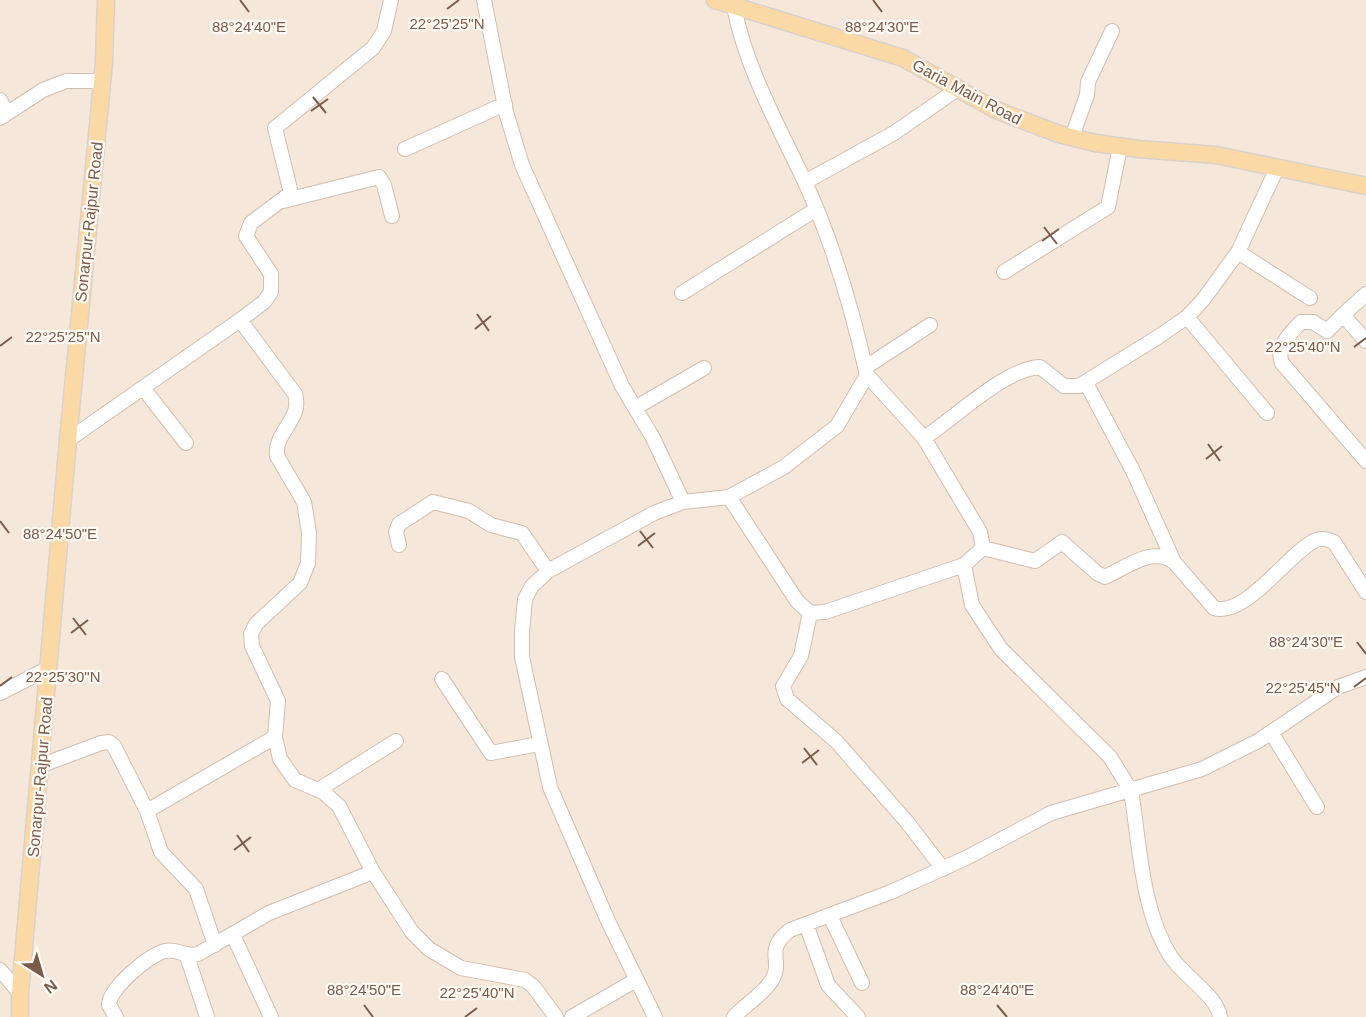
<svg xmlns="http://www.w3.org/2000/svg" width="1366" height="1017" viewBox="0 0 1366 1017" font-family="Arial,sans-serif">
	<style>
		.residential { fill: #f5e8da }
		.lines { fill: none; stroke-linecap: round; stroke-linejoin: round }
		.minor-casing { stroke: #d1beb0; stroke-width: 16 }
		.major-casing { stroke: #dad1cd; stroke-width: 19 }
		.minor { stroke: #fff; stroke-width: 14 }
		.major { stroke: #fbd9a5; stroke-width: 16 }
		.ticks { fill: none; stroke: #7a5c4d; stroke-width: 2 }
		.labels { text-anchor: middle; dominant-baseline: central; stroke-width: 4.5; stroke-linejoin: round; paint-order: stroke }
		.street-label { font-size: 16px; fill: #7a5c4d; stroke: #fffaf3 }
		.ticks-label { font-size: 15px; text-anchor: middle; fill: #7a5c4d; stroke: #fffaf3; stroke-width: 4.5; stroke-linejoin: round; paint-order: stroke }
	</style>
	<rect width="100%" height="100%" fill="#fdf6ec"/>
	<path class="residential" d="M 0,0 L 1366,0 L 1366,1017 L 0,1017 Z"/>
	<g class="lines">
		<defs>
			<path id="minor" d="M 484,0 L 506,112 L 522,165 L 622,386 L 653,438 L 683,502 L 729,497 L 784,467 L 837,426 L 867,375 C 852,308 833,242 804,180 C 777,123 746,68 734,7
				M 0,100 L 7,113
				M 0,118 L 43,90 L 66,81 L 102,81
				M 1072,137 L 1087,95 L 1088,82 L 1112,31
				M 405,149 L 505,104
				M 805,182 L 894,133 L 959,88
				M 283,201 L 379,177 L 384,185 L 392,216
				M 1238,252 L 1310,298
				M 1004,272 L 1108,207 L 1120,147
				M 682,293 L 815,210
				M 1366,294 L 1343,315 L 1366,341
				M 1343,315 L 1327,331 L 1313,322 L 1301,322 C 1291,333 1275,347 1282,363 L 1366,461
				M 1187,317 L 1267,413
				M 240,320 L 295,394 C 303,420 274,431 277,456 L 304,502 L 309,533 L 308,563 L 300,583 L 256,624 L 251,634 L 252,646 L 278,701 L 275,737 L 280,759 L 295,780 L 323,792 L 339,806 L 373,872 L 412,932 L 429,949 L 461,968 L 525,980 L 533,986 L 556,1017
				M 866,367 L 930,325
				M 1086,383 L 1133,471 L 1174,562 L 1214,608 C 1246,618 1290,551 1316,540 C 1322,538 1328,539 1334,542 L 1366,592
				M 143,388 L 186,443
				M 635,408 L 704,368
				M 924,438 C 955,418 1004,369 1040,367 L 1064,386 L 1079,386 L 1158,337 L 1187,317 L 1203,300 L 1238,252 L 1277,168
				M 68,440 L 240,320 L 264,302 L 271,292 L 271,274 L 246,236 L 251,223 L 291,193 L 275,128 L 373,48 L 384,31 L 391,0
				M 729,497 L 797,601 L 810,613 L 825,612 L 964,565 L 983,548 L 980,532 L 924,438 L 867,375
				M 399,545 L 396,532 L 399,524 L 433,502 L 469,511 L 491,525 L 522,533 L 548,571
				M 983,548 L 1035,561 L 1062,542 L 1097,573 L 1105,577 C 1127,567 1152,546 1174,562
				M 964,565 L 972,605 L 1001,649 L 1110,757 L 1131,791 C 1140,845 1141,910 1171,957 C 1183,975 1218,997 1220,1017
				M 810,613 L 801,656 L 783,686 L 787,699 L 836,741 L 907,822 L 943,869
				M 442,679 L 491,753 L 539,744
				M 0,693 L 49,668
				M 1271,732 L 1317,807
				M 42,765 L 101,743 L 109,742 L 114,746 L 147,811 L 161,852 L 196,889 L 215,945
				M 318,790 L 396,741
				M 147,811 L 275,737
				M 830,916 L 862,983
				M 806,924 L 828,985 L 858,1017
				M 233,935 L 271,1017
				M 187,956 L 207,1017
				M 0,970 L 20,993
				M 116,1017 L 109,1005 C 109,988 149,955 165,951 C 177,948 186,958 198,954 L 269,913 L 373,872
				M 572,1017 L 636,980
				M 655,1017 L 608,921 L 550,787 L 522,657 L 522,631 L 525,599 L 532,586 L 548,571 L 654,513 L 683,502
				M 734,1017 C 745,1004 763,995 772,980 C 784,960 763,951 790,930 L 891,892 L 966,858 L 1051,813 L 1202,769 L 1258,741 L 1338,687 L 1366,677"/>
			<path id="major" d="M 715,0 L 903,58 L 996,110 L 1059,134 L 1095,143 L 1139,149 L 1216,155 L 1366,186
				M 20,1017 L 20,993 L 68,440 L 104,62 L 106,0"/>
		</defs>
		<use href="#minor" class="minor-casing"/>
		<use href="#major" class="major-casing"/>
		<use href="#minor" class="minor"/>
		<use href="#major" class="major"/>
	</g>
	<path class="ticks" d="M 240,0 L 249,12M 873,0 L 882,12M 447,9 L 459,0M 313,97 L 326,113M 311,111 L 328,99M 1044,227 L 1057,244M 1042,241 L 1059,229M 477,314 L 489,331M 475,329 L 491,316M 0,346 L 12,337M 1354,347 L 1366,338M 1208,444 L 1220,461M 1206,459 L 1222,446M 0,521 L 9,533M 640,531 L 653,548M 638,546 L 655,533M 73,618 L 86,635M 71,633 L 88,620M 1357,642 L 1366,654M 0,686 L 12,677M 1354,687 L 1366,678M 804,748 L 817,765M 802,763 L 819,750M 237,835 L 249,852M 234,850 L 251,837M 364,1005 L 373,1017M 997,1005 L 1007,1017M 465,1017 L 477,1008"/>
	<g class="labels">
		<g class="street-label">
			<text transform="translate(967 92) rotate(28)">Garia Main Road</text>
			<text transform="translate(89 222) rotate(-84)">Sonarpur-Rajpur Road</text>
			<text transform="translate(40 777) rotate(-85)">Sonarpur-Rajpur Road</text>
		</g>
	</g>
	<g class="ticks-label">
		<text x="447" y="29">22°25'25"N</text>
		<text x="249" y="32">88°24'40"E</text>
		<text x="882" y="32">88°24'30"E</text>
		<text x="63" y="342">22°25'25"N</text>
		<text x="1303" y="352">22°25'40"N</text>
		<text x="60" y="539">88°24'50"E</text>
		<text x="1306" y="647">88°24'30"E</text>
		<text x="63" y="682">22°25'30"N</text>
		<text x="1303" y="693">22°25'45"N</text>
		<text x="364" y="995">88°24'50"E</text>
		<text x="997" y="995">88°24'40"E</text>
		<text x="477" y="998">22°25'40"N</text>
	</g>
	<g transform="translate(42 975) rotate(143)" stroke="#fffaf3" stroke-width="4.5" paint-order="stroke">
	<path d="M0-4.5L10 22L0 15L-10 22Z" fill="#7a5c4d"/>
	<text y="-9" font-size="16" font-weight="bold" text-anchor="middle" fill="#7a5c4d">N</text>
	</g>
</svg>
